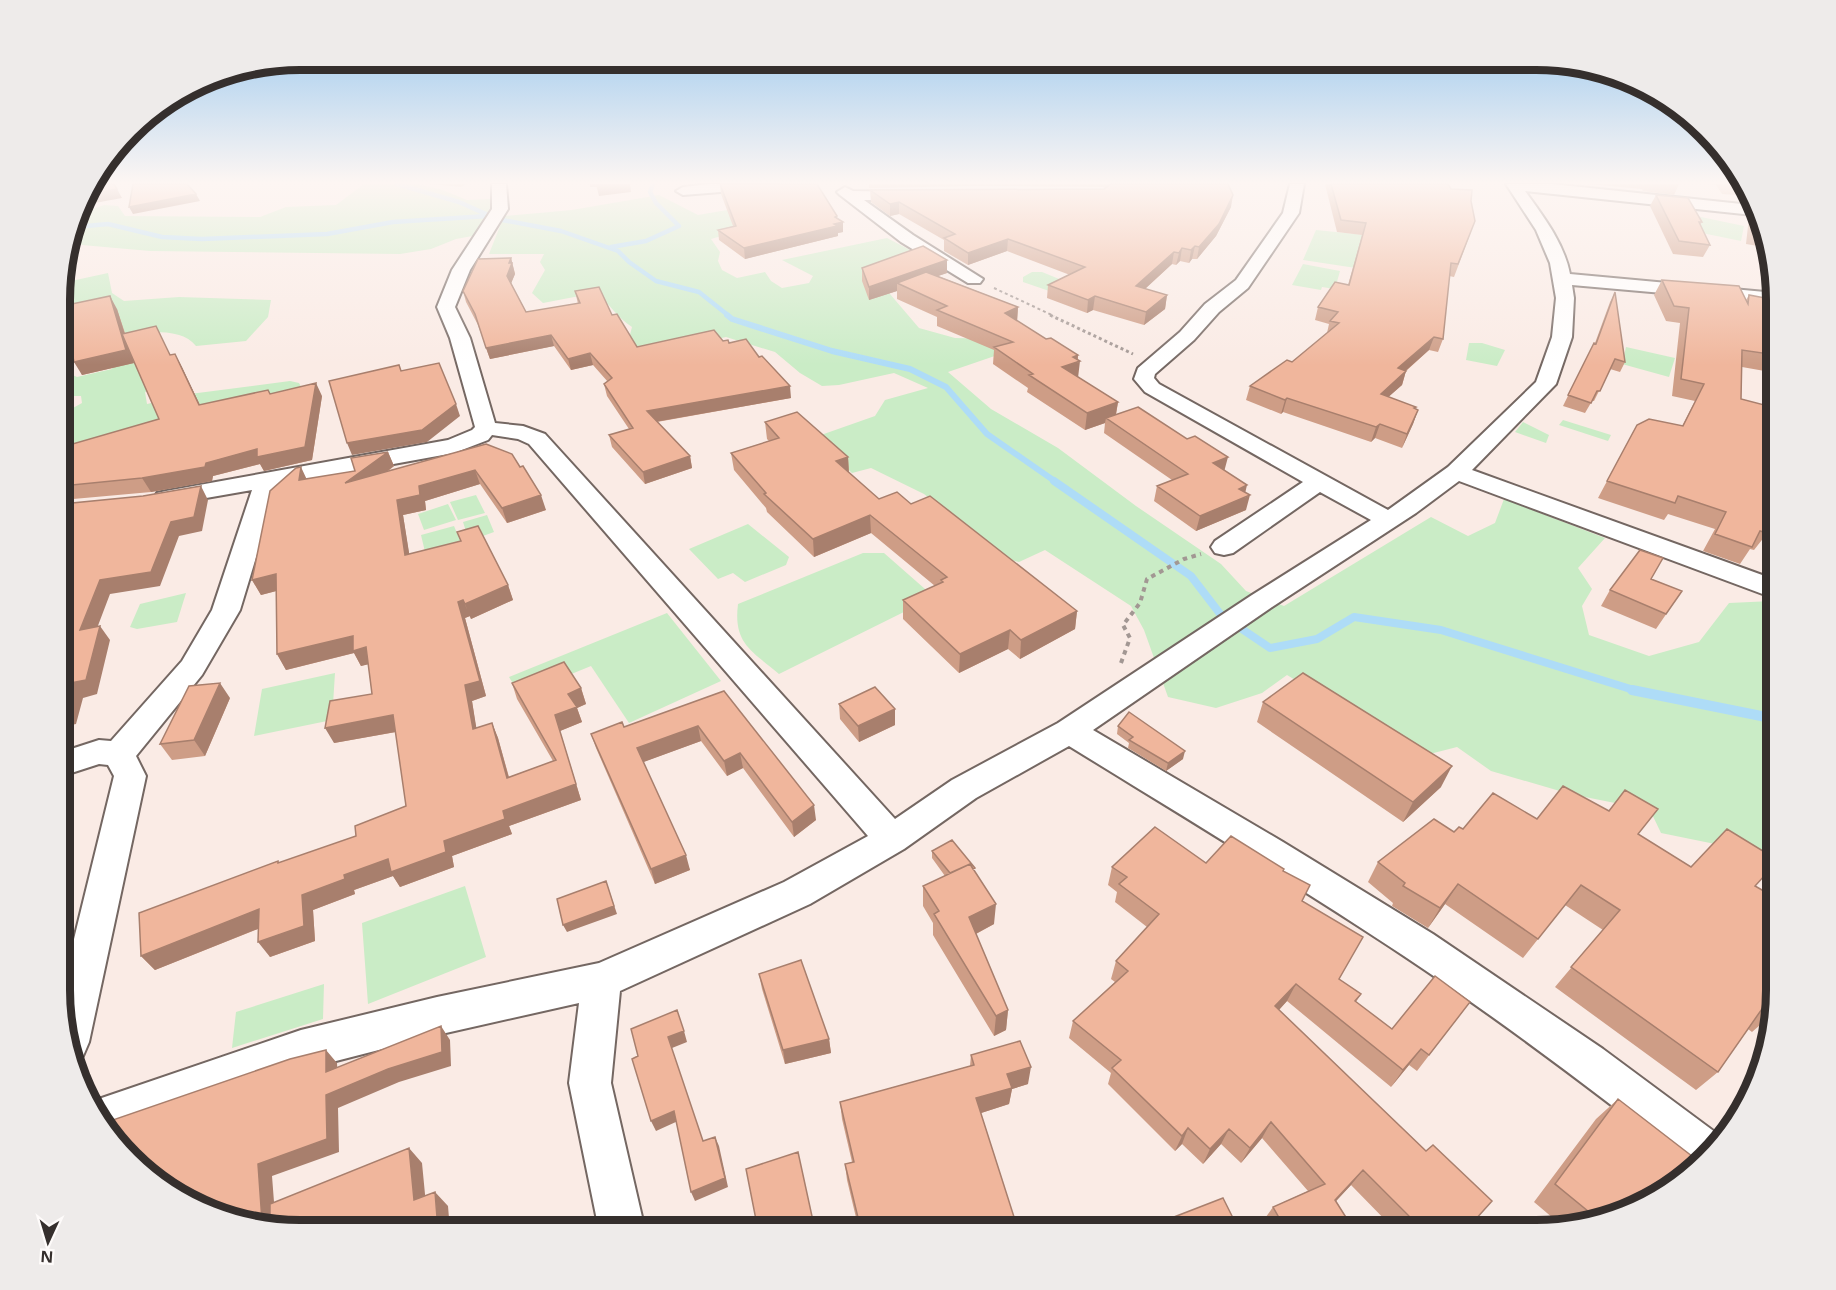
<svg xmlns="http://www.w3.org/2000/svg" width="1836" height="1290" viewBox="0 0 1836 1290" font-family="'Open Sans',sans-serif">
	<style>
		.green { fill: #caecc6 }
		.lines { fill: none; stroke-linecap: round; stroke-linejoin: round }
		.stream-far3 { stroke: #aedcf7; stroke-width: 4.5 }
		.stream-far2 { stroke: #aedcf7; stroke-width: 6 }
		.stream-far1 { stroke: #aedcf7; stroke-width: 8 }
		.stream { stroke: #aedcf7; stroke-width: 10 }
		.street-casing { stroke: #746762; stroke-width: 4 }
		.path-far2 { stroke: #a29793; stroke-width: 2; stroke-dasharray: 3 3; stroke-linecap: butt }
		.path-far1 { stroke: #a29793; stroke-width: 3; stroke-dasharray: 3 3; stroke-linecap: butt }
		.path { stroke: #a29793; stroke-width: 4; stroke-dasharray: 4.5 4.5; stroke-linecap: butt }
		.street { fill: #fff; fill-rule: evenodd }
		.wall { fill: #ce9d86 }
		.shaded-wall { fill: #a87f6d }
		.building { fill: #f0b69c; stroke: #a87f6d; stroke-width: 1.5 }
		.rim { fill: none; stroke: #352f2d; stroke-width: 8 }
	</style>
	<rect width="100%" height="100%" fill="#faebe5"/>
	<path class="green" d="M 364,184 L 415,184 L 440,189 L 467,200 L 491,199 L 496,207 L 478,235 L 456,239 L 431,249 L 400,254 L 150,251 L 82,245 L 71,238 L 79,214 L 104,205 L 118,206 L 125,216 L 260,217 L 286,207 L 336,205 Z
		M 659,195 L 698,215 L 733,209 L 739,231 L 711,239 L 720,252 L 718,261 L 722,270 L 737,278 L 765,272 L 771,281 L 782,288 L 809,283 L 813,276 L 782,260 L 887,238 L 910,250 L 910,259 L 868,274 L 890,294 L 919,328 L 955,338 L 1000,339 L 1020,331 L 1038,333 L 1027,345 L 948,372 L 991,409 L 1058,448 L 1136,506 L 1221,564 L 1246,591 L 1284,606 L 1431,517 L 1468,536 L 1495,523 L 1504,499 L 1605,538 L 1578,568 L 1592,589 L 1582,606 L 1589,635 L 1649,656 L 1699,642 L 1729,603 L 1772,601 L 1776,603 L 1776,867 L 1715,844 L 1661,833 L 1650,810 L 1570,794 L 1491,771 L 1457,747 L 1422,756 L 1287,675 L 1262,693 L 1216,708 L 1168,697 L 1144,630 L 1131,606 L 1045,550 L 1019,562 L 1007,559 L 924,494 L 871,468 L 852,473 L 816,439 L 821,435 L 875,416 L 885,400 L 928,388 L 894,373 L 839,385 L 822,386 L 800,373 L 775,352 L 726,337 L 694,344 L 626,350 L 632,327 C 617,318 610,303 595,293 L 543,303 L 532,293 L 545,270 L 540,262 L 544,254 L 489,254 L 504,216 L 572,210 Z
		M 1696,216 L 1744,226 L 1741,241 L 1702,233 Z
		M 1316,230 L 1414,240 L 1402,275 L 1303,260 Z
		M 1303,264 L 1340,271 L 1335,289 L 1322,287 L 1321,290 L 1292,285 Z
		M 1032,272 L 1042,272 L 1069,283 L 1055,293 L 1023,282 L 1023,277 Z
		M 108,273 L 112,293 L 124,301 L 179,297 L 271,300 L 268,317 L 246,341 L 196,346 C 181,326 141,333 118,334 L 114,303 L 62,313 L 62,283 Z
		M 1469,343 L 1482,343 L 1505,350 L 1497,366 L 1466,360 Z
		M 136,346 L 155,389 L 145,392 L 147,404 L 190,394 L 290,381 L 299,383 L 305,394 L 62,458 L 62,414 L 82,403 L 81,396 L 62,396 L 62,357 L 68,373 L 77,377 L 112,369 L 111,359 Z
		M 1626,347 L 1675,358 L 1669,377 L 1622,364 Z
		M 1563,420 L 1611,435 L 1608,441 L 1559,425 Z
		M 1523,422 L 1549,435 L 1546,443 L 1515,432 Z
		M 476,495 L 485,513 L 458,520 L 450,502 Z
		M 448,504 L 456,520 L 424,530 L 418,514 Z
		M 487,515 L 494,532 L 469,541 L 463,522 Z
		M 748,524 L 789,557 L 786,565 L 745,582 L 733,573 L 718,579 L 689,549 Z
		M 454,526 L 462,545 L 426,556 L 421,535 Z
		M 863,553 L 884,553 L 925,589 L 922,603 L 779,674 C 752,651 733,644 738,604 Z
		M 186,593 L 177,622 L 137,629 L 130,627 L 140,604 Z
		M 667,613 L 721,681 L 629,723 L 591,666 L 520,695 L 509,677 Z
		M 335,673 L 332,720 L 254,736 L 262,689 Z
		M 465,886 L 486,957 L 368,1004 L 362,923 Z
		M 324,984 L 323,1019 L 232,1048 L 236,1012 Z"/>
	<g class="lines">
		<path class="stream-far3" d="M 397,184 L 459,202 L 497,219 L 561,231 L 618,251 L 629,262 L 656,281 L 699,292 L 729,316
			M 75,227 L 108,224 L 162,237 L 202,239 L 327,234 L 393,222 L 488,216
			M 611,247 L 646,241 L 679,226 L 656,203 L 650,192 L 653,184"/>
		<path class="stream-far2" d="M 727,315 L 732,319 L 832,351 L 910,369 L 946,387 L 987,434 L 1056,482"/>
		<path class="stream-far1" d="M 1054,481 L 1191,576 L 1221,615 L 1270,648 L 1317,639 L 1354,617 L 1441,630 L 1637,691"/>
		<path class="stream" d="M 1632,690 L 1776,719"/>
		<defs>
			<path id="street" d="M 492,184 L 506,184 L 508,209 L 470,270 L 455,307 L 470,338 L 495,423 L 523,426 L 545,434 L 895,819 L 952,780 L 1058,723 L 1252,595 L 1371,520 L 1320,492 L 1233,553 L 1224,555 L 1215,553 L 1211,547 L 1215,541 L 1303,482 L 1145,392 L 1134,379 L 1138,368 L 1180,332 L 1205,304 L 1236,280 L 1283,213 L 1290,184 L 1304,184 L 1299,213 L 1248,288 L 1219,312 L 1194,340 L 1155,374 L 1154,378 L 1159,384 L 1388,510 L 1448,467 L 1536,382 L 1552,337 L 1556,298 L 1550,263 L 1536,230 L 1506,184 L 1552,184 L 1751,205 L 1753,215 L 1525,191 C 1543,216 1564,243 1570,274 L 1776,293 L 1776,303 L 1572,285 L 1574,298 L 1572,337 L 1556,384 L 1472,470 L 1776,580 L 1776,599 L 1459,481 L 1416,513 L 1272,607 L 1093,730 L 1283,842 L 1433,934 L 1603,1049 L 1723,1138 L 1690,1166 C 1597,1093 1502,1021 1404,956 C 1294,883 1181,815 1069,746 L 976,798 L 904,849 L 810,904 L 620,991 L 611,1083 L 645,1230 L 599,1230 L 569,1083 L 579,1003 L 437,1035 L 301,1070 L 114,1135 L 92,1110 L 90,1102 L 301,1030 L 437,997 L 599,963 L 784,882 L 868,836 L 529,444 L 518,439 L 492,435 L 488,440 L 454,453 L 278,485 L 240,610 L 202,675 L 136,756 L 146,776 L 89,1042 L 83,1056 L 75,1059 L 62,1021 L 62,988 L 114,776 L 108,765 L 99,764 L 62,776 L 62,752 L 99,740 L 111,741 L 182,661 L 212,610 L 252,490 L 166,505 L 157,503 L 154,498 L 157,493 L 166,491 L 448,440 L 472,430 L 475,427 L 450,338 L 437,307 L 452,270 L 492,209 Z
				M 709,184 L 778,184 L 771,188 L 683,195 L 676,191 L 683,187 Z
				M 845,187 L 853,191 L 913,192 L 916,195 L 913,198 L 908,200 L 864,200 L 913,235 L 983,279 L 980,283 L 968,283 L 901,242 L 840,195 L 837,192 Z"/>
		</defs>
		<use href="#street" class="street-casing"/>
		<path class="path-far2" d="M 994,288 L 1054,316"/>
		<path class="path-far1" d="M 1050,315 L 1133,354"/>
		<path class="path" d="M 1121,663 L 1130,638 L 1123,625 L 1140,603 L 1147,579 L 1184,559 L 1201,554"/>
		<use href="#street" class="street"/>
	</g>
	<path class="wall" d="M 431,184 L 466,184 L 461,187 Z
		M 720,184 L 837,218 L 843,222 L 843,232 L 838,233 L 838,236 L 745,259 L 719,240 L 718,230 L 733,226 L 721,194 Z
		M 869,184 L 1228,184 L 1231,207 L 1216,236 L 1197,259 L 1192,259 L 1189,263 L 1180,261 L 1176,265 L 1172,264 L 1145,289 L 1167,295 L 1165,309 L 1144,325 L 1093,310 L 1087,313 L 1047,298 L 1048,285 L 1070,275 L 1007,251 L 968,265 L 944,251 L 944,240 L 899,214 L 890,216 L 871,202 L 870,190 L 1104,189 L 1106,188 L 1103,187 L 977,186 L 869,188 Z
		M 1325,184 L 1448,184 L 1451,189 L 1471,201 L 1475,221 L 1454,277 L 1449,276 L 1443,339 L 1438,352 L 1429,350 L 1406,371 L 1402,385 L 1388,397 L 1416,407 L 1415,409 L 1418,410 L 1413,424 L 1402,448 L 1375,438 L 1371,442 L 1283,412 L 1281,414 L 1246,400 L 1250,386 L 1292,362 L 1327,333 L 1329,324 L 1315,320 L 1318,307 L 1348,285 L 1362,235 L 1337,232 Z
		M 1589,184 L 1679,184 L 1674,195 L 1643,191 L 1642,189 Z
		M 1708,184 L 1745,184 L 1749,196 L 1722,194 L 1716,185 Z
		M 1656,195 L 1702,222 L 1700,225 L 1710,245 L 1703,257 L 1673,254 L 1650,206 Z
		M 1753,209 L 1764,247 L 1746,244 L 1749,217 Z
		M 511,258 L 515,274 L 511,283 L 526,312 L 578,304 L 575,291 L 612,315 L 637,347 L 723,341 L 729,343 L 759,357 L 791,398 L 657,422 L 690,456 L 692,468 L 645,484 L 612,447 L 609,435 L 629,429 L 607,396 L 604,384 L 608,382 L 593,365 L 571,370 L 554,346 L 490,359 L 478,325 L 466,302 L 463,291 Z
		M 862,268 L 947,273 L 938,276 L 1018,307 L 1017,321 L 1046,339 L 1078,355 L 1078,377 L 1118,402 L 1116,415 L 1224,471 L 1245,492 L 1246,510 L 1196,531 L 1154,501 L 1157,486 L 1172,480 L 1104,433 L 1105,423 L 1085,430 L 1027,392 L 1028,388 L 993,364 L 994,350 L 937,326 L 937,317 L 897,299 L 897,291 L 869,300 L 862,281 Z
		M 1662,280 L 1746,300 L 1749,295 L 1776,300 L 1776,373 L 1742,367 L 1741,399 L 1776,408 L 1776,539 L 1765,536 L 1754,550 L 1750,549 L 1740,564 L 1703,551 L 1715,529 L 1668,514 L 1664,520 L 1598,498 L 1637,425 L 1682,426 L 1695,401 L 1672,396 L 1680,323 L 1666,321 L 1654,295 Z
		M 1615,292 L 1625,362 L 1620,372 L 1610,369 L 1594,401 L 1592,401 L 1585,413 L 1563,406 L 1594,343 L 1595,343 L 1610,302 Z
		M 62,306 L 117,309 L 125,333 L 171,355 L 175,354 L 200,405 L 271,394 L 322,396 L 312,460 L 264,471 L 260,464 L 213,476 L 212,481 L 151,492 L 62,500 L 62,439 L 66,446 L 159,419 L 131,355 L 134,363 L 82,375 L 69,341 L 62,342 Z
		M 765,422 L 848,457 L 849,473 L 879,499 L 911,504 L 1077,611 L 1075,629 L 1020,659 L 1008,649 L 959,673 L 903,619 L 903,600 L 935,586 L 871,533 L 814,557 L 767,512 L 766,508 L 734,470 L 731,453 L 769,441 L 767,439 Z
		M 486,444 L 546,510 L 507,523 L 480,484 L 425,501 L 426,510 L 403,515 L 409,554 L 461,542 L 457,532 L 508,585 L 513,600 L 471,619 L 470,616 L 465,618 L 486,696 L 472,701 L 476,728 L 492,723 L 498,738 L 509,777 L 553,761 L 517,699 L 512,683 L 581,688 L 586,704 L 577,708 L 582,722 L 560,731 L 581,800 L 509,826 L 512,834 L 452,856 L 454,867 L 400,887 L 393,876 L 354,890 L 355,894 L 313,910 L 315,941 L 270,957 L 258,929 L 155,970 L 141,956 L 278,861 L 279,863 L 356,836 L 406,806 L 396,732 L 334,743 L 372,694 L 368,664 L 361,666 L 354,653 L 286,670 L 277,654 L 276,591 L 261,595 L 252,580 L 307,479 L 355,471 L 388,452 L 394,466 L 387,472 Z
		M 1651,579 L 1682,591 L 1656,629 L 1601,606 L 1610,590 Z
		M 724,691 L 816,820 L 794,837 L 743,768 L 727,776 L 701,741 L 643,762 L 690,870 L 655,884 L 596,748 L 591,734 L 624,727 Z
		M 230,698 L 205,756 L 172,760 L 160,744 Z
		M 1263,702 L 1441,787 L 1403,822 L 1257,722 Z
		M 839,704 L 895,725 L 859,742 L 840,719 Z
		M 1118,726 L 1183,759 L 1166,771 L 1128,748 L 1129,743 L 1117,734 Z
		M 1537,819 L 1638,834 L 1691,867 L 1755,886 L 1776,1005 L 1774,1013 L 1752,1032 L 1748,1029 L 1718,1072 L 1696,1090 L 1555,987 L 1603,930 L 1565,905 L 1523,958 L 1445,904 L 1428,928 L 1392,906 L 1393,903 L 1368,882 L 1378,862 L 1463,829 Z
		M 932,851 L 975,872 L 994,924 L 976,934 L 1008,1010 L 1006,1030 L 994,1036 L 933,935 L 933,923 L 923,906 L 923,886 L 945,876 L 932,858 Z
		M 1206,863 L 1283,871 L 1303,901 L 1339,979 L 1361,994 L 1356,1002 L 1392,1029 L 1470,1002 L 1417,1071 L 1409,1065 L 1391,1087 L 1287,1001 L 1279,1010 L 1426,1151 L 1492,1201 L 1394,1229 L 1351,1185 L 1336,1201 L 1354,1230 L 1268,1230 L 1263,1221 L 1273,1207 L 1308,1191 L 1262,1138 L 1241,1163 L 1221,1144 L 1203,1164 L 1182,1144 L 1175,1151 L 1108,1084 L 1111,1073 L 1069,1038 L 1073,1021 L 1115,982 L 1111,979 L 1116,961 L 1147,927 L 1115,902 L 1117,892 L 1108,885 L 1112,867 Z
		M 759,974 L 829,1039 L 831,1053 L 785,1064 L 762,989 Z
		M 971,1055 L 1028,1084 L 1012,1089 L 1009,1104 L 981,1113 L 1015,1220 L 1014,1230 L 859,1230 L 847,1180 L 845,1164 L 852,1162 L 842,1119 L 840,1102 L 970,1066 Z
		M 1618,1099 L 1642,1205 L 1560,1224 L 1534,1202 L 1596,1119 Z
		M 1174,1217 L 1239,1230 L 1168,1230 L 1168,1229 Z"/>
	<path class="shaded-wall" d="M 590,184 L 596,184 L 597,187 L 590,187 Z
		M 596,184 L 630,184 L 631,192 L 599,196 Z
		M 117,189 L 122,198 L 89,204 L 81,208 L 85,195 Z
		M 196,194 L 200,201 L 133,214 L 129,207 Z
		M 1233,195 L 1231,207 L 1216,236 L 1197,259 L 1199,247 Z
		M 899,202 L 899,214 L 890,216 L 890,204 Z
		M 837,216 L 838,223 L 843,222 L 843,232 L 838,233 L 838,236 L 745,259 L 744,248 Z
		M 1008,239 L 1007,251 L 968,265 L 968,253 Z
		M 1195,246 L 1192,259 L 1189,263 L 1191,250 Z
		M 1182,248 L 1180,261 L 1176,265 L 1179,253 Z
		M 1174,252 L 1172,264 L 1134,299 L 1136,286 Z
		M 511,258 L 515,274 L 510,286 L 507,276 Z
		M 947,260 L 947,273 L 906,287 L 897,283 L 897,291 L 869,300 L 869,287 Z
		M 1167,295 L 1165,309 L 1144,325 L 1146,312 Z
		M 110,296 L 117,309 L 134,363 L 82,375 L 74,362 Z
		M 1095,296 L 1093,310 L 1087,313 L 1088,300 Z
		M 1018,307 L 1017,322 L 1005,313 Z
		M 66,326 L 74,340 L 62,342 L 62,327 Z
		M 551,335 L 554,346 L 490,359 L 486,348 Z
		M 1434,337 L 1429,350 L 1393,382 L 1398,368 Z
		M 590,353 L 593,365 L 571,370 L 568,359 Z
		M 175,354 L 182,367 L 206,418 L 199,405 Z
		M 1078,355 L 1077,363 L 1080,361 L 1078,378 L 1062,367 L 1073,357 Z
		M 1406,371 L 1402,385 L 1376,408 L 1381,394 Z
		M 316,383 L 322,396 L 312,460 L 264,471 L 260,464 L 213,476 L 212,481 L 151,492 L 142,478 L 206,463 Z
		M 790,386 L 791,398 L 649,423 L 647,411 Z
		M 1287,398 L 1283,412 L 1281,414 L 1285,400 Z
		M 1118,402 L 1115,419 L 1106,418 L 1105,423 L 1085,430 L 1087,413 Z
		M 456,404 L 460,416 L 427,442 L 352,455 L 347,443 Z
		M 1418,410 L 1413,424 L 1402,448 L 1407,434 Z
		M 1380,424 L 1375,438 L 1371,442 L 1376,427 Z
		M 62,439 L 67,446 L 62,460 Z
		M 388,452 L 394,466 L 352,498 L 345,483 Z
		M 690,456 L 692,468 L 645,484 L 643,472 Z
		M 848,457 L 849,475 L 836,461 Z
		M 1228,457 L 1224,472 L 1213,463 Z
		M 301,467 L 308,482 L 299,480 Z
		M 475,470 L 480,484 L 425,501 L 426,510 L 403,515 L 412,571 L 405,555 L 397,500 L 419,486 Z
		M 1247,485 L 1244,498 L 1250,495 L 1246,510 L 1196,531 L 1200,516 L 1239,489 Z
		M 201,486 L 208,500 L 202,531 L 179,536 L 160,586 L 110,594 L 91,644 L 80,630 L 100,580 L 171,522 Z
		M 541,495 L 546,510 L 507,523 L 502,508 Z
		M 870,515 L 871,533 L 814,557 L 813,539 Z
		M 276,574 L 284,589 L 261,595 L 252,580 Z
		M 508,585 L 513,600 L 471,619 L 465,604 Z
		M 463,600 L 470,616 L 465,618 L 486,696 L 472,701 L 479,744 L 473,729 L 465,685 L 458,602 Z
		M 1077,611 L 1075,629 L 1020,659 L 1021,640 Z
		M 100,626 L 110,640 L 97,694 L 83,698 L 76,724 L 62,727 L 62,710 L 71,683 Z
		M 1010,630 L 1008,649 L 959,673 L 960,654 Z
		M 353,636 L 366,647 L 374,663 L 361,666 L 354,653 L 286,670 L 277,654 Z
		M 220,683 L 230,698 L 205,756 L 194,740 Z
		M 581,688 L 586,704 L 577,708 L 582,722 L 560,731 L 581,800 L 509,826 L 512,834 L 452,856 L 454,867 L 400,887 L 393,876 L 354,890 L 355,894 L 313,910 L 315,941 L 270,957 L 258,942 L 302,895 L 344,875 L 388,859 L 444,841 L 503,811 L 576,784 L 555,715 L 568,694 Z
		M 895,709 L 895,725 L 859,742 L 858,726 Z
		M 393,715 L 401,731 L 334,743 L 325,728 Z
		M 492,723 L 498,738 L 513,793 L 507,778 Z
		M 698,726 L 701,741 L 641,763 L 637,748 Z
		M 1185,751 L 1183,759 L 1166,771 L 1168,763 Z
		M 740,753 L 743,768 L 727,776 L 724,761 Z
		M 1452,766 L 1441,787 L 1403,822 L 1413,802 Z
		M 62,775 L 64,778 L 62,788 L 66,791 L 62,813 Z
		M 814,805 L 816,820 L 794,837 L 792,822 Z
		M 686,855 L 690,870 L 655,884 L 651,869 Z
		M 606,881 L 617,914 L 567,932 L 563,925 Z
		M 1458,884 L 1445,904 L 1428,928 L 1440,908 Z
		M 996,904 L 994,924 L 968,938 L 969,917 Z
		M 259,909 L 270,924 L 155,970 L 141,956 Z
		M 1296,984 L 1287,1001 L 1267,1023 L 1275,1006 Z
		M 1008,1010 L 1006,1030 L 994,1036 L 996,1016 Z
		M 441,1026 L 450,1040 L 451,1066 L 399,1082 L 338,1108 L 339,1152 L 272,1176 L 276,1228 L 257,1224 L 258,1164 L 326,1095 Z
		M 684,1031 L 687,1042 L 672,1048 L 668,1037 Z
		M 829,1039 L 831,1053 L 785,1064 L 783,1050 Z
		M 1421,1049 L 1409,1065 L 1391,1087 L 1403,1070 Z
		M 326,1050 L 337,1063 L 338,1085 L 326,1072 Z
		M 1031,1067 L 1028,1084 L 1012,1089 L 1009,1104 L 975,1115 L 976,1098 L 1007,1074 Z
		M 674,1111 L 678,1121 L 656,1131 L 651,1121 Z
		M 1271,1122 L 1262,1138 L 1241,1163 L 1250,1148 Z
		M 1188,1128 L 1182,1144 L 1175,1151 L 1182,1136 Z
		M 1229,1129 L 1221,1144 L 1203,1164 L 1210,1149 Z
		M 715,1137 L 719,1146 L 728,1187 L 695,1201 L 691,1192 Z
		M 409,1148 L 422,1163 L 427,1215 L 414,1200 Z
		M 1363,1170 L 1351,1185 L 1324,1214 L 1335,1200 Z
		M 435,1192 L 448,1206 L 450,1230 L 438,1230 Z
		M 1015,1220 L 1014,1230 L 986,1230 Z"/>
	<path class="building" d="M 92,184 L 114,184 L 117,189 L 85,195 Z
		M 133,184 L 187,184 L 196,194 L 129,207 Z
		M 720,184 L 817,184 L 837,216 L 835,217 L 843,222 L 834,224 L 837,226 L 744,248 L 718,230 L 736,226 Z
		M 1111,184 L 1228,184 L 1233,195 L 1219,224 L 1199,247 L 1195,246 L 1191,250 L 1182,248 L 1179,253 L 1174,252 L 1136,286 L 1167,295 L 1146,312 L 1095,296 L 1088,300 L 1048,285 L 1085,267 L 1008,239 L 968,253 L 944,238 L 955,234 L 899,202 L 890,204 L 870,190 L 1104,189 Z
		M 1331,184 L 1448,184 L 1451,189 L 1472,190 L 1471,201 L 1475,221 L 1458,264 L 1451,263 L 1443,339 L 1434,337 L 1398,368 L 1406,371 L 1381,394 L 1416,407 L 1414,408 L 1418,410 L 1407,434 L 1380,424 L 1376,427 L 1287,398 L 1285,400 L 1250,386 L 1287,360 L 1292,362 L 1339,323 L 1330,321 L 1338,312 L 1318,307 L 1335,282 L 1349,285 L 1366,223 L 1341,220 Z
		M 1656,195 L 1688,198 L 1702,222 L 1699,222 L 1710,245 L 1679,241 Z
		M 1754,214 L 1760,234 L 1753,232 Z
		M 923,246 L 947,260 L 869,287 L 862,268 Z
		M 511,258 L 509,263 L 512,263 L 507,276 L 526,312 L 580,303 L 575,291 L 599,287 L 612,315 L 617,314 L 637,347 L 714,330 L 723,341 L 728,340 L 729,343 L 746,339 L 759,357 L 762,356 L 790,386 L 647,411 L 690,456 L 643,472 L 609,435 L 633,428 L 604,384 L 612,378 L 590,353 L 568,359 L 551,335 L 486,348 L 475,314 L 463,291 L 478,259 Z
		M 926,272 L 1018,307 L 1005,313 L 1046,339 L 1051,338 L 1078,355 L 1073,357 L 1080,361 L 1062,367 L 1118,402 L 1087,413 L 1029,375 L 1033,374 L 994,347 L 1013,342 L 937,310 L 947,306 L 897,283 Z
		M 1662,280 L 1739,286 L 1748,304 L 1749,295 L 1776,300 L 1776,355 L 1742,350 L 1741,399 L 1776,408 L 1776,518 L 1768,516 L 1767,533 L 1760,531 L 1752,547 L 1715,534 L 1726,512 L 1678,496 L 1675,503 L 1607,481 L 1637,425 L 1649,419 L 1683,426 L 1704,384 L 1681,379 L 1689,308 L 1674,306 Z
		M 1615,292 L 1625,362 L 1615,359 L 1600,391 L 1597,391 L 1591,403 L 1568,395 L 1594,343 L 1596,344 Z
		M 110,296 L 126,350 L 74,362 L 66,326 L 62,327 L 62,306 Z
		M 156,326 L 170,355 L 175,354 L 199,405 L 268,390 L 270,394 L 316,383 L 305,447 L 257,457 L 257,449 L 206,463 L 205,467 L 142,478 L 62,486 L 62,447 L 159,419 L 122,334 Z
		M 439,363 L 456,404 L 422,430 L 347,443 L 329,381 L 399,365 L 401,371 Z
		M 1138,407 L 1187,439 L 1195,436 L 1228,457 L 1213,463 L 1247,485 L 1239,489 L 1250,495 L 1200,516 L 1157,486 L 1188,474 L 1106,418 Z
		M 797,412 L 848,457 L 836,461 L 879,499 L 897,492 L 911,504 L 930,496 L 1077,611 L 1021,640 L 1010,630 L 960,654 L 903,600 L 943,582 L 941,580 L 947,577 L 870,515 L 813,539 L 764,494 L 766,493 L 731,453 L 779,438 L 765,422 Z
		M 486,444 L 512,454 L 520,467 L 523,466 L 541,495 L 502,508 L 475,470 L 419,486 L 420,495 L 397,500 L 405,555 L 461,541 L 457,532 L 478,526 L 508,585 L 465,604 L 463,600 L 458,602 L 480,681 L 465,685 L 473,729 L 492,723 L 507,778 L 556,760 L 512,683 L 564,662 L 581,688 L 568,694 L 577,707 L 555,715 L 576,784 L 503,811 L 505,819 L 444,841 L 446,852 L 391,872 L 388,859 L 344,875 L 345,879 L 302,895 L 304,926 L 258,942 L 259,909 L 141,956 L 139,913 L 278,861 L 278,863 L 356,836 L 355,826 L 406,806 L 393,715 L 325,728 L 330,701 L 372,694 L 366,647 L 353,651 L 353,636 L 277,654 L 276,574 L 252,580 L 270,491 L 296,468 L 301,467 L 299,480 L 355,471 L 351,458 L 388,452 L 345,483 Z
		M 201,486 L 194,517 L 171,522 L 151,572 L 100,580 L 80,630 L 100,626 L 86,680 L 71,683 L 64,709 L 62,710 L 62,504 L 143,496 Z
		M 1640,550 L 1663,558 L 1651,579 L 1682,591 L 1666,614 L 1610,590 Z
		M 1303,673 L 1452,766 L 1413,802 L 1263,702 Z
		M 220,683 L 194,740 L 160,744 L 189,686 Z
		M 875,687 L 895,709 L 858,726 L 839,704 Z
		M 724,691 L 814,805 L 792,822 L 740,753 L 724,761 L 698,726 L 637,748 L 686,855 L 651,869 L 591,734 L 622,722 L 624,727 Z
		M 1129,712 L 1185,751 L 1168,763 L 1129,740 L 1133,737 L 1118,726 Z
		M 1563,786 L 1609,811 L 1625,790 L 1658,809 L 1638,834 L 1691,867 L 1727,829 L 1776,859 L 1776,863 L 1755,886 L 1776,898 L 1776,1005 L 1774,1012 L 1764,1006 L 1718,1072 L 1571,967 L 1620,910 L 1581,885 L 1538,939 L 1458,884 L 1440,908 L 1403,886 L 1405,883 L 1378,862 L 1434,819 L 1454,832 L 1459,827 L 1463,829 L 1493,793 L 1537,819 Z
		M 1155,827 L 1206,863 L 1231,836 L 1284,869 L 1283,871 L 1310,885 L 1302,901 L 1363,937 L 1339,979 L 1361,994 L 1355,1001 L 1392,1029 L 1435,976 L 1470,1002 L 1429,1055 L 1421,1049 L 1403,1070 L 1296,984 L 1275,1006 L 1426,1151 L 1433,1145 L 1492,1201 L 1466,1230 L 1391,1230 L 1411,1218 L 1363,1170 L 1335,1200 L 1354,1230 L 1286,1230 L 1273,1207 L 1325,1184 L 1271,1122 L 1250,1148 L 1229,1129 L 1210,1149 L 1188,1128 L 1182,1136 L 1112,1068 L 1121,1060 L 1073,1021 L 1128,971 L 1116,961 L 1159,914 L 1119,884 L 1127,877 L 1112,867 Z
		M 952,840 L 975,868 L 973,869 L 970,864 L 950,873 L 932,851 Z
		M 970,864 L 996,904 L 969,917 L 1008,1010 L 996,1016 L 934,914 L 939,911 L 923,886 Z
		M 606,881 L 614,906 L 563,925 L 557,899 Z
		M 801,960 L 829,1039 L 783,1050 L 759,974 Z
		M 677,1010 L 684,1031 L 668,1037 L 703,1141 L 715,1137 L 725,1178 L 691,1192 L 674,1111 L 651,1121 L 632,1059 L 638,1056 L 631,1029 Z
		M 441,1026 L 442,1052 L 388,1069 L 326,1095 L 327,1139 L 258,1164 L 262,1221 L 257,1224 L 223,1217 L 154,1181 L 104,1123 L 290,1059 L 326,1050 L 326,1072 Z
		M 1020,1041 L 1031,1067 L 1007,1074 L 1012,1088 L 976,1098 L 1015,1220 L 986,1230 L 861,1230 L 845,1164 L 854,1162 L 840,1102 L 974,1065 L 971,1055 Z
		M 1618,1099 L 1697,1160 L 1642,1205 L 1594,1216 L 1555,1184 Z
		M 409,1148 L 414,1200 L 435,1192 L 438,1230 L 285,1230 L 270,1226 L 270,1204 Z
		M 798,1152 L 815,1230 L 758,1230 L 746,1169 Z
		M 1223,1198 L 1239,1230 L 1180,1230 L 1174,1217 Z"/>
	<linearGradient id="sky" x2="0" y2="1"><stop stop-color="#91c4ee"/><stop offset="0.5" stop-color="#fdf6f3"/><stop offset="1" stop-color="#fdf6f3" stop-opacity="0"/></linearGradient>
	<rect width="1836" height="365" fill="url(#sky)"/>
	<path d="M0 0H1836V1290H0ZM300 70H1536A230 230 0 0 1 1766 300V990A230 230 0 0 1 1536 1220H300A230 230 0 0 1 70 990V300A230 230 0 0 1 300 70Z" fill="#eeebea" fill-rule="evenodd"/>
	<path class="rim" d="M300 70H1536A230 230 0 0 1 1766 300V990A230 230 0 0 1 1536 1220H300A230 230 0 0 1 70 990V300A230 230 0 0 1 300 70Z"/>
	<g transform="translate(48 1242) rotate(184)" stroke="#fefbfa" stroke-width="4.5" paint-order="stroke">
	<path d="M0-4.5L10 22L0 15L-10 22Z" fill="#352f2d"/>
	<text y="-9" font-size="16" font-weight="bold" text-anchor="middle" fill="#352f2d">N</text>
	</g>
</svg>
